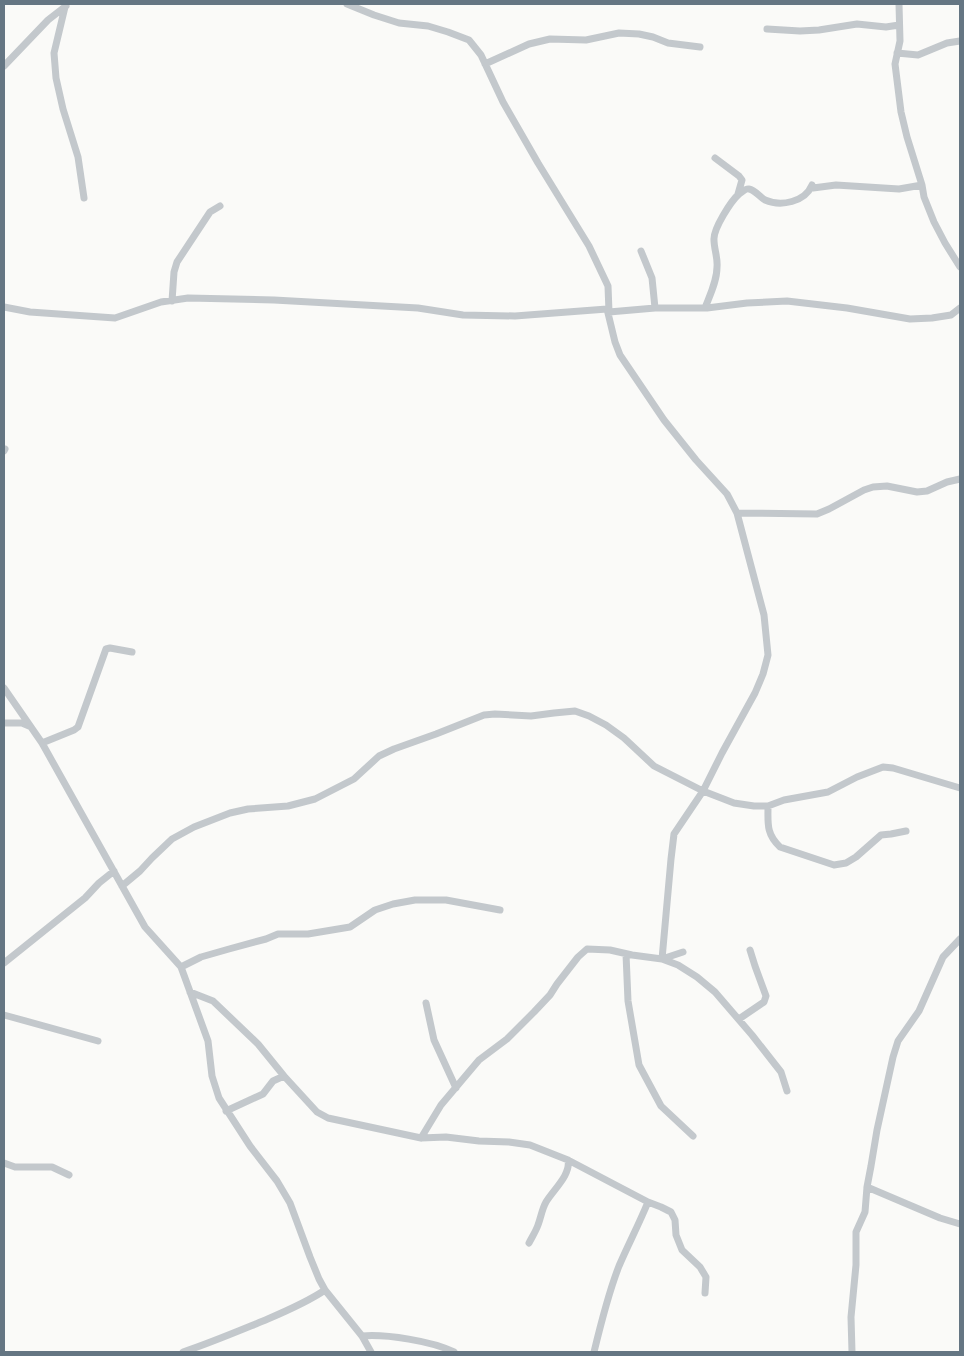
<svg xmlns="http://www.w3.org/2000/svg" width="964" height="1356" viewBox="0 0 964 1356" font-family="Ubuntu,sans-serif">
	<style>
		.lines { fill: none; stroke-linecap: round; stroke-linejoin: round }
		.street { stroke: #c3c8cc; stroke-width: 7 }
	</style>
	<rect width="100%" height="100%" fill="#fafaf8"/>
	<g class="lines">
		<path class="street" d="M 347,4 L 374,15 L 399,23 L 428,26 L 448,32 L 469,40 L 481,55 L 503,102 L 538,163 L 589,246 L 608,286 L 609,312
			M 899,4 L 900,41 L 895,64 L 901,112 L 907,137 L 922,185 L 924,197 L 934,222 L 945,243 L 960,267
			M 65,7 L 54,53 L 56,78 L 63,109 L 78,157 L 84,198
			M 767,29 L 800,31 L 819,30 L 857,24 L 886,27 L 899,25
			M 897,53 L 918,55 L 947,43 L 960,41
			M 485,64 L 529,44 L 550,39 L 586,40 L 619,33 L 639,34 L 653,37 L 668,43 L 700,47
			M 4,66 L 48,20 L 66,6
			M 715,158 L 739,176 L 742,180 L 738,194
			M 641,251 L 652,278 L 655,308
			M 172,301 L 174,272 L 177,262 L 210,212 L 220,206
			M 4,307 L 30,312 L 115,318 L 161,302 L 188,298 L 274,300 L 418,308 L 463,315 L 515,316 L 607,309 L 609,312 L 655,308 L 707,308 L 747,303 L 787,301 L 847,308 L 910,319 L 932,318 L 951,315 L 960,308
			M 705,308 C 710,295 717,281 717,267 C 718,258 714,249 714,240 C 713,229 731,201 739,194 C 742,192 746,188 749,189 C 755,190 760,197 765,200 C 781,207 805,202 812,185 L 813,188 L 836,185 L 899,189 L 922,185
			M 607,309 L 615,342 L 620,355 L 664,420 L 696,460 L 727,494 L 737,513 L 764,615 L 768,655 L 763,674 L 755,693 L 722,753 L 703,791 L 674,834 L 671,859 L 662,959 L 683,952
			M 4,451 L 5,449
			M 737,513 L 817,514 L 829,509 L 864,490 L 873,487 L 887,486 L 917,492 L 927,491 L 947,482 L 960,479
			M 4,688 L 42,743 L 145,927 L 181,967 L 208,1041 L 212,1076 L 219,1098 L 250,1146 L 277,1181 L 290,1203 L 310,1257 L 319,1279 L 325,1290 L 362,1336 L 371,1352
			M 4,723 L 22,723 L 29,726
			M 42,743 L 74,730 L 78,727 L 106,649 L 110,648 L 132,652
			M 768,806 C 768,823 766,834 780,847 L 834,865 L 846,863 L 856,857 L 881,835 L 891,834 L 906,831
			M 122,886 L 140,871 L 152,858 L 172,839 L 194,827 L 230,813 L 248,809 L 288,806 L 315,799 L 354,779 L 379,756 L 394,749 L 436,734 L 484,715 L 495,714 L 531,716 L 554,713 L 575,711 L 589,716 L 606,725 L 624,738 L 654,766 L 703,791 L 734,803 L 754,806 L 768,806 L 784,800 L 828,792 L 857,777 L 883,767 L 893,768 L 960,788
			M 626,954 L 628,1001 L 639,1065 L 661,1106 L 693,1136
			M 4,963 L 85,898 L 99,883 L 114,871
			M 181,967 L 201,957 L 229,949 L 266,939 L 278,934 L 308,934 L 350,927 L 375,910 L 393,904 L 415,900 L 446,900 L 500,910
			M 190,992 L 213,1001 L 258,1044 L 284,1076 L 317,1112 L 328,1118 L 421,1138 L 446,1137 L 479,1141 L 509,1142 L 530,1145 L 568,1160 L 648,1202 L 661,1207 L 671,1212 L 675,1220 L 676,1235 L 682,1250 L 700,1267 L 706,1277 L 705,1293
			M 426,1003 L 434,1040 L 456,1088
			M 4,1015 L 98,1041
			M 739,1019 L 764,1002 L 766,996 L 755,966 L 750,950
			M 226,1111 L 263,1094 L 273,1081 L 284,1076
			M 421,1138 L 441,1105 L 479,1060 L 507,1039 L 534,1012 L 550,995 L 557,984 L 578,957 L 587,949 L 610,950 L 632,955 L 662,959 L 678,965 L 697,977 L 715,992 L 752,1035 L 781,1072 L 787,1091
			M 4,1163 L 15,1167 L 52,1167 L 69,1175
			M 867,1187 L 940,1218 L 960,1224
			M 529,1243 C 532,1237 536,1231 538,1225 C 541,1217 542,1209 546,1202 C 553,1190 571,1175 568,1160
			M 362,1336 C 386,1334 432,1341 454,1352
			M 183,1352 C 210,1343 236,1332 263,1321 C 284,1312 306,1303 325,1290
			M 594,1352 C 601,1323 608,1294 619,1266 C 628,1245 639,1224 648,1202
			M 852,1352 L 851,1317 L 856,1265 L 856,1232 L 865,1212 L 867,1187 L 871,1166 L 877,1130 L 893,1057 L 898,1041 L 919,1011 L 943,957 L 960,939"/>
	</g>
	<rect width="964" height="1356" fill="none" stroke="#657683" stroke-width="10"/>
</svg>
